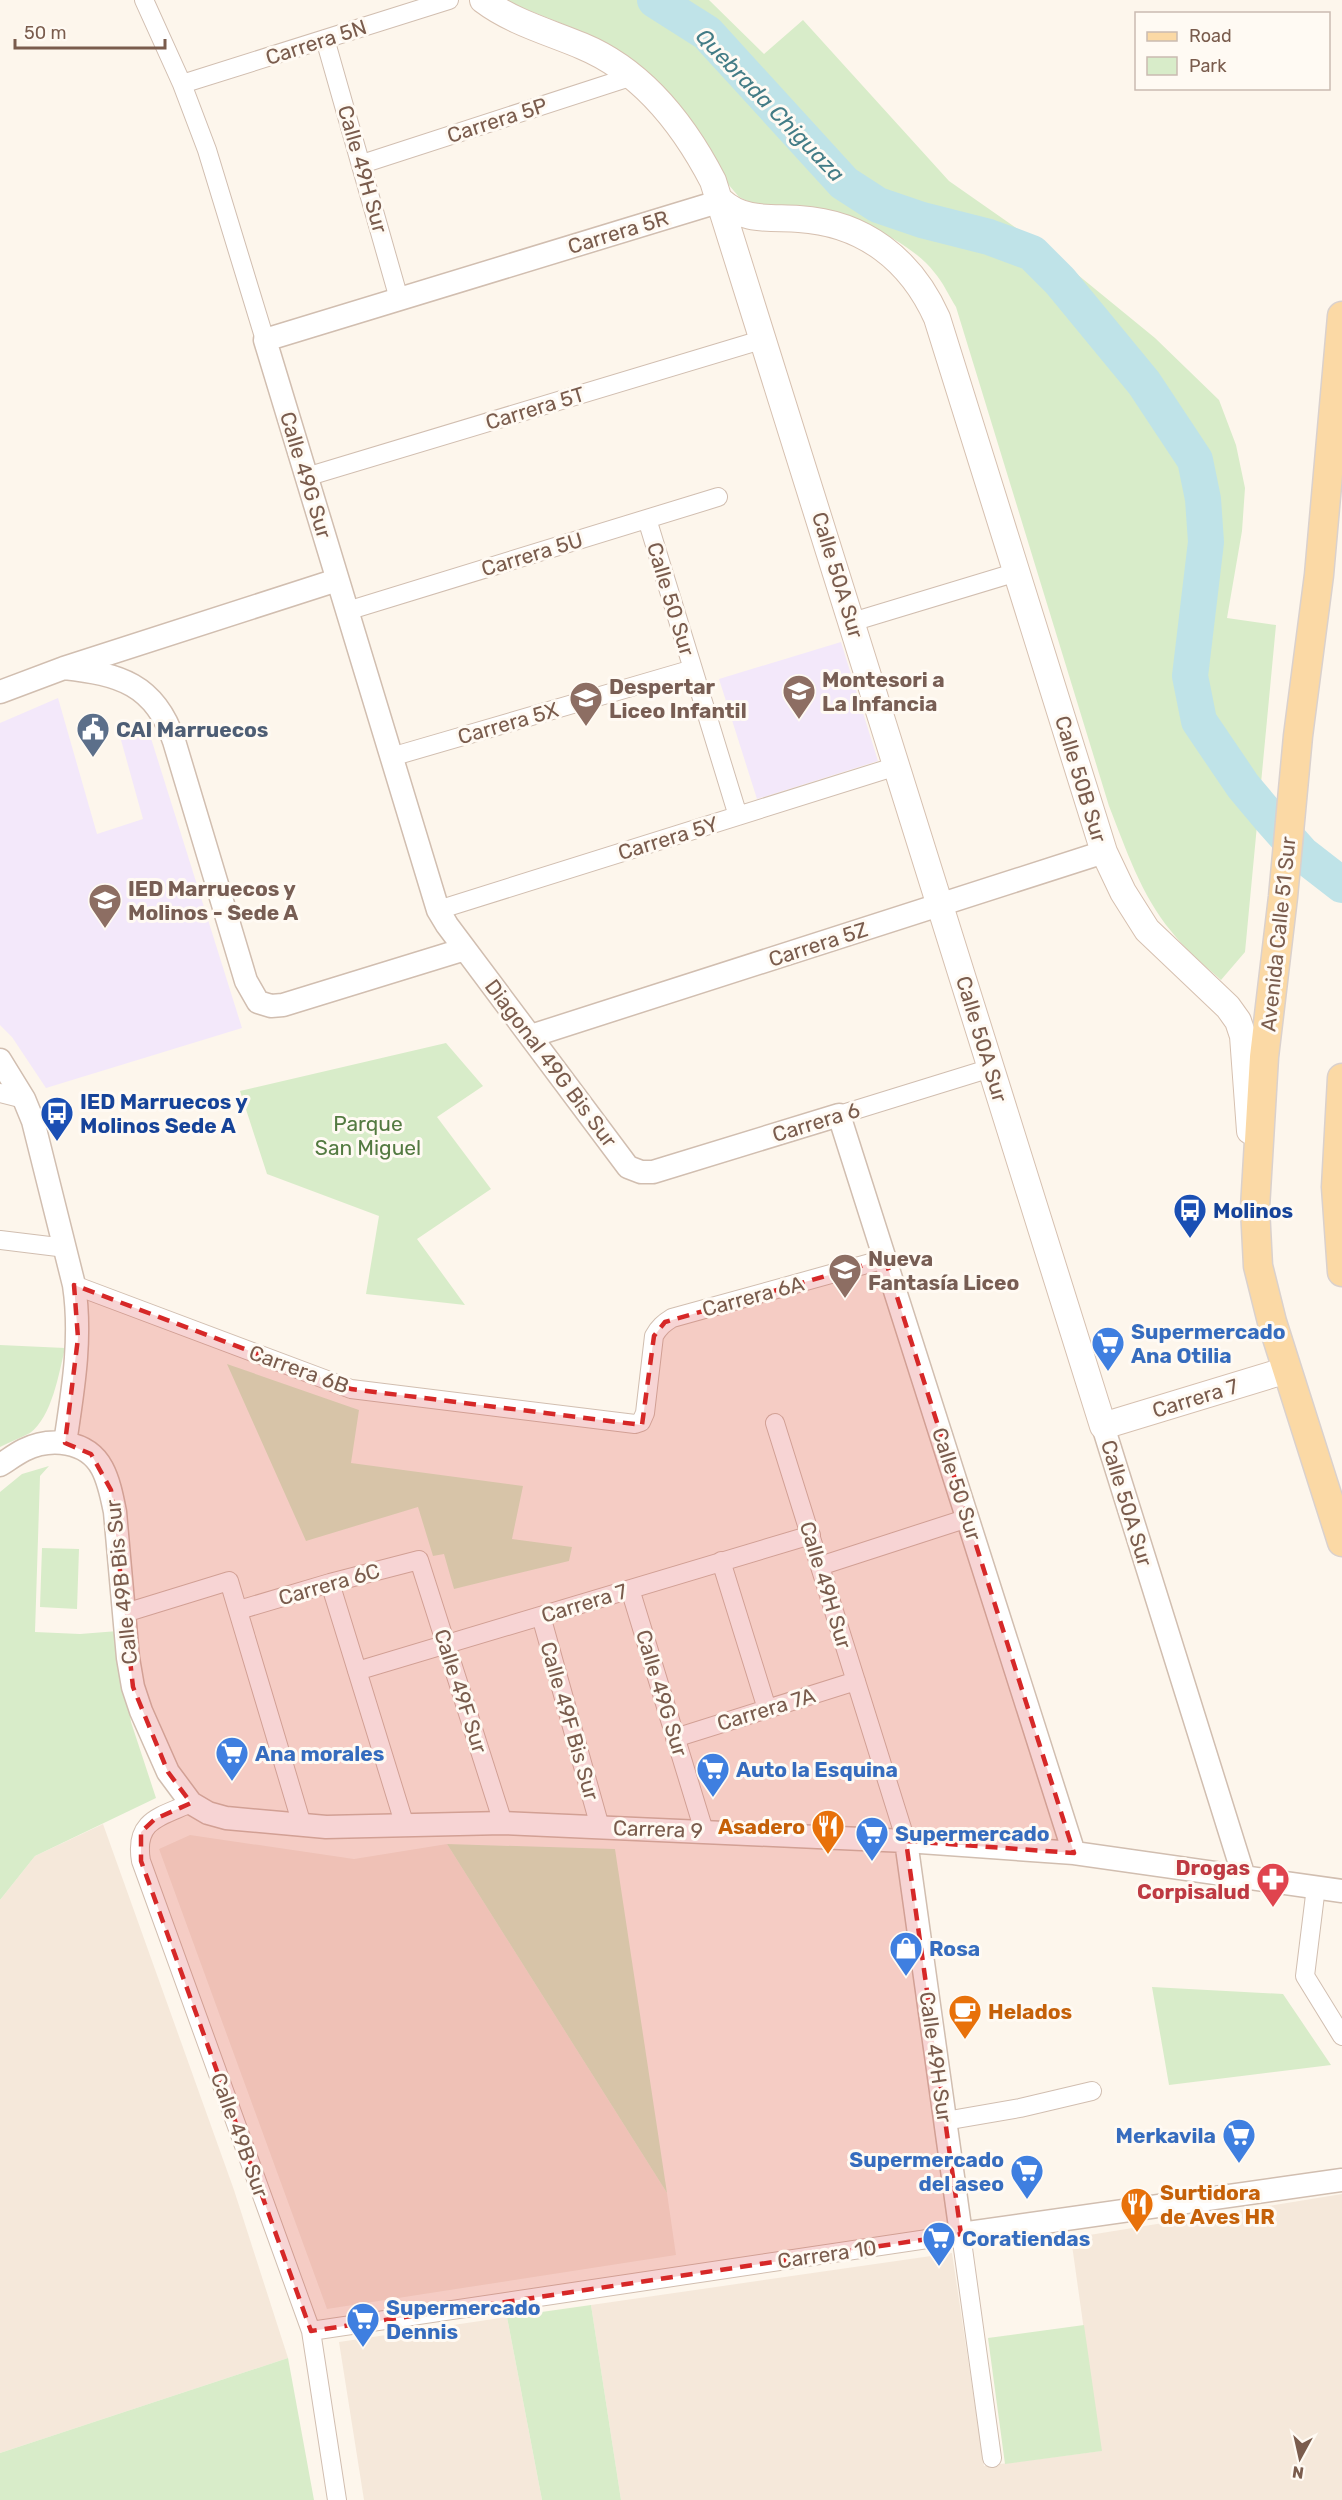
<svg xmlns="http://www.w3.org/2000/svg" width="1342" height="2500" viewBox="0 0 1342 2500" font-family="Rubik,sans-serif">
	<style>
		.residential { fill: #f5e8da }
		.education { fill: #f3e8fa }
		.green { fill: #d8ecc9 }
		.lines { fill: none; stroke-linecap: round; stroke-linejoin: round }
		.river { stroke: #bfe3e8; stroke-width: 36 }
		.minor-casing { stroke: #d1beb0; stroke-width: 20 }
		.tertiary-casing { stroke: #d1beb0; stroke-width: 25 }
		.secondary-casing { stroke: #d6c0b0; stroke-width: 28 }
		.primary-casing { stroke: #dad1cd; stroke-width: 31 }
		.minor { stroke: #fff; stroke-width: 18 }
		.tertiary { stroke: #fff; stroke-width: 22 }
		.secondary { stroke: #fff; stroke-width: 26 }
		.primary { stroke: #fbd9a5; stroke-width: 28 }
		.marked { fill: #d62828; fill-opacity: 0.2; stroke: #d62828; stroke-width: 4.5; stroke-dasharray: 12 8; stroke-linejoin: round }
		.labels { text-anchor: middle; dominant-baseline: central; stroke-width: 6; stroke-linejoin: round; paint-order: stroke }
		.street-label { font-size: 21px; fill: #7a5c4d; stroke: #fffaf3 }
		.education-label { font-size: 21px; font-weight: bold; fill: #785e54; stroke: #fffaf3; text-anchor: start }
		.service-label { font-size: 21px; font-weight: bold; fill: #4e5e75; stroke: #fffaf3; text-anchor: start }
		.transit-label { font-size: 21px; font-weight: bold; fill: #164399; stroke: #fffaf3; text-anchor: start }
		.park-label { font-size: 21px; fill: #537a41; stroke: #fffaf3 }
		.shop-label { font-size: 21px; font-weight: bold; fill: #366cbe; stroke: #fffaf3; text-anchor: start }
		.food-label { font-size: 21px; font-weight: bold; fill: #c56008; stroke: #fffaf3; text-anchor: start }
		.health-label { font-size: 21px; font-weight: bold; fill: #be3a42; stroke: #fffaf3; text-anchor: end }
		.water-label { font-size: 22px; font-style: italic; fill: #437c86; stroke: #fffaf3 }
	</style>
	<rect width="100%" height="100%" fill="#fdf6ec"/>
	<path class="residential" d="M 103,1824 L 234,2190 L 288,2358 L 0,2453 L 0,1900 L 35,1856 Z
		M 190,1835 L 354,1859 L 447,1844 L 667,2193 L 676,2255 L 327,2309 L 159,1849 Z
		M 1342,2194 L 1342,2500 L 621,2500 L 591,2305 L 952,2253 L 984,2466 L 1101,2451 L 1071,2238 Z
		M 507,2317 L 542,2500 L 364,2500 L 339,2342 Z"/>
	<path class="education" d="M 841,642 L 878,761 L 757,799 L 719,679 Z
		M 58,698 L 97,834 L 143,819 L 121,740 L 149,732 L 242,1028 L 46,1088 L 12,1037 L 0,1025 L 0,723 Z"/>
	<path class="green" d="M 503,0 L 709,0 L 764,54 L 803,20 L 949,181 L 1045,248 L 1155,338 L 1219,400 L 1236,445 L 1245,488 L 1242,531 L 1227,618 L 1276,625 L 1245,952 L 1221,980 C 1204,965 1185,949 1171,931 C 1141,895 1126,849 1109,806 L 956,307 C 949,296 943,282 934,272 C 912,242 843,210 806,206 C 783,204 760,209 739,197 L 618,53 L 573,28 Z
		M 446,1043 L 483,1086 L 437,1117 L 491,1189 L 417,1239 L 465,1305 L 366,1294 L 379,1216 L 267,1174 L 240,1091 Z
		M 0,1345 L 65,1348 C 59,1373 52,1417 30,1433 C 21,1438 9,1442 0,1447 Z
		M 227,1364 L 359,1410 L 351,1463 L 523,1486 L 512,1539 L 572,1547 L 569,1561 L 454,1589 L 444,1554 L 433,1556 L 418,1507 L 306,1541 Z
		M 49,1466 L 40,1476 L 35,1632 L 80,1634 L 118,1631 L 131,1722 L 156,1798 L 35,1856 L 0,1900 L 0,1492 L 22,1474 Z
		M 42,1548 L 79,1549 L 77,1609 L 40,1607 Z
		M 447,1844 L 615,1849 L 667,2193 Z
		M 1152,1987 L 1283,1994 L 1331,2065 L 1169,2085 Z
		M 591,2305 L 621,2500 L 542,2500 L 507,2317 Z
		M 1084,2325 L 1102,2451 L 1005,2464 L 988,2338 Z
		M 288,2358 L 314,2500 L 0,2500 L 0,2453 Z"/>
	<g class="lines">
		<path class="river" d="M 655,0 L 707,33 L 844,183 L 878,205 L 922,220 L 989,237 L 1032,253 L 1060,281 L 1144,383 L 1195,460 L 1203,499 L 1206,542 L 1190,676 L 1199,721 L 1243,786 L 1269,817 L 1302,854 L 1342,885"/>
		<defs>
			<path id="minor" d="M 144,0 L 182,84 L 207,150 L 265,340
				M 325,39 L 399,299
				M 182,84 L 449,0
				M 362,164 L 633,76
				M 306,477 L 764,339
				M 647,519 L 738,816
				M 347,611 L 718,497
				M 852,622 L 1017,572
				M 391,757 L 693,669
				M 438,910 L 897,766
				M 0,1093 L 24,1099
				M 839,1115 L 991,1068
				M 0,1240 L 66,1248
				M 74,1285 L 351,1389 L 635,1424 L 641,1422 L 645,1413 L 654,1336 C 659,1327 664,1323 672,1318 L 885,1259
				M 775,1423 L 906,1841
				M 721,1561 L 767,1709
				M 820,1566 L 968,1518
				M 330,1583 L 405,1826
				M 630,1589 L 704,1831
				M 239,1610 L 330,1583 L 419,1560 L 503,1823
				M 125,1613 L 229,1581 L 302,1825
				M 541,1616 L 600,1827
				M 357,1671 L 811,1535
				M 675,1738 L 856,1681
				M 191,1803 C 160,1817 134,1820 141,1861 L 311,2331 L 337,2500
				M 1316,1887 L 1305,1976 L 1342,2036
				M 945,2121 L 1020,2108 L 1092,2091
				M 311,2331 L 961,2234 L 992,2458"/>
			<path id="tertiary" d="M 721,201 L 265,340 L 438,910 L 447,925 L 628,1167 L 641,1172 L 653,1172 L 839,1115 L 1074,1853
				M 64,668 C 119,674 155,684 174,741 L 246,981 L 258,1002 L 271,1006 L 283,1005 L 465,949
				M 0,692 L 64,668 L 337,580
				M 531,1036 L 1104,852
				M 0,1060 L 24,1099 L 33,1121 L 74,1285 C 82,1338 73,1390 65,1443
				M 1103,1426 L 1244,1877
				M 0,1465 C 8,1460 16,1454 24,1450 C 50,1437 87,1440 102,1468 C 109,1481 112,1497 115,1512 L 128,1658 L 133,1687 L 141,1711 L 168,1772 L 191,1803 L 208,1813 L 226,1818 L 326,1827 L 503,1823 L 906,1841 L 1074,1853 L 1342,1891
				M 906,1841 L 961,2234 L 1342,2180"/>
			<path id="secondary" d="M 483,0 C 512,22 549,32 582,46 C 642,71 684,125 713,181 L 1103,1426 L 1287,1370
				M 721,201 C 744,222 771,217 799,219 C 864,223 911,260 937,318 L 1104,852 L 1123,892 L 1147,930 L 1228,1007 L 1238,1021 L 1243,1036 L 1250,1131"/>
			<path id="primary" d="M 1342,316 L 1319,575 L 1298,736 L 1283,897 L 1264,1057 L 1255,1208 L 1258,1266 L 1272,1322 L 1342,1542
				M 1342,1078 L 1336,1187 L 1342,1272"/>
		</defs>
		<use href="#minor" class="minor-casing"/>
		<use href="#tertiary" class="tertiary-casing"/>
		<use href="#secondary" class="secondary-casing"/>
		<use href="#primary" class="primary-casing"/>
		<use href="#minor" class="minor"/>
		<use href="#tertiary" class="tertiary"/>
		<use href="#secondary" class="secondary"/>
		<use href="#primary" class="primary"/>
	</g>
	<path class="marked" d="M 885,1259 L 1074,1853 L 906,1841 L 961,2234 L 311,2331 L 141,1861 L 141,1832 L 155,1819 L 191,1803 L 168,1772 L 133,1687 L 111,1490 L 91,1454 L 65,1443 L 78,1338 L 74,1285 L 351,1389 L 642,1425 L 654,1336 L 665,1322 Z"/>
	<defs>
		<symbol id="school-pin" viewBox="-11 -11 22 30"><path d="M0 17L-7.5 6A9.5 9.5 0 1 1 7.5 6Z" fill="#8d6e63" stroke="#fffaf3"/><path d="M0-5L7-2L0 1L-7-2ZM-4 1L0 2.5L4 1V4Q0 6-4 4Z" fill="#fff"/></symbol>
		<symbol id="civic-pin" viewBox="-11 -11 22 30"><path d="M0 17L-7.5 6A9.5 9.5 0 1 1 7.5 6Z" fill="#5c6f8a" stroke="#fffaf3"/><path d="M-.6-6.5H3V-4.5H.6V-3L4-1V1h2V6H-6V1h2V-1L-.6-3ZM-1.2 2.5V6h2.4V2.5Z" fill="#fff"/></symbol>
		<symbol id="bus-pin" viewBox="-11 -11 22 30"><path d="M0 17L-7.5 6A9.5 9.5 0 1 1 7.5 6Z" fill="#1a4fb4" stroke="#fffaf3"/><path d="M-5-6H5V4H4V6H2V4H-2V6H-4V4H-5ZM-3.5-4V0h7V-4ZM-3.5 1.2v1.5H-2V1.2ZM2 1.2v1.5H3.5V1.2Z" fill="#fff"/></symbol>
		<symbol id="supermarket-pin" viewBox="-11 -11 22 30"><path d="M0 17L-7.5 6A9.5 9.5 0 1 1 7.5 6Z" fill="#3f7fe0" stroke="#fffaf3"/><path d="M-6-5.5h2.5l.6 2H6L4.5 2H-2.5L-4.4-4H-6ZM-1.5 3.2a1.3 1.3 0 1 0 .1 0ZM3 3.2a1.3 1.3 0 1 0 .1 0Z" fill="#fff"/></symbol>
		<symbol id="restaurant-pin" viewBox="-11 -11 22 30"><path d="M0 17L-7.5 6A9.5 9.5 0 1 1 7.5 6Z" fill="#e8710a" stroke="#fffaf3"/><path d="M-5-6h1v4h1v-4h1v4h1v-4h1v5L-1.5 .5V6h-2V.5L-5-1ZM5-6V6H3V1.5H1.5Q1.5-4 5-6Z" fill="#fff"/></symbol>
		<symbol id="pharmacy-pin" viewBox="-11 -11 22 30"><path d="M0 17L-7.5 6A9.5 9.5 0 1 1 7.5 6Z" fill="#e0444e" stroke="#fffaf3"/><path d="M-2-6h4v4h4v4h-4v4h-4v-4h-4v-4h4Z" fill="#fff"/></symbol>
		<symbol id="shop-pin" viewBox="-11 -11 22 30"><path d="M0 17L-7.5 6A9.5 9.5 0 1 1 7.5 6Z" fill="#3f7fe0" stroke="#fffaf3"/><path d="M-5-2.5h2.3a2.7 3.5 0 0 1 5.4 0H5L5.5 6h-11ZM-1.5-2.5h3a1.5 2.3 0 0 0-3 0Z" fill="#fff"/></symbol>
		<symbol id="cafe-pin" viewBox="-11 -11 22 30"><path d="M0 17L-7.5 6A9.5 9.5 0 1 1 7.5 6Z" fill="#e8710a" stroke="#fffaf3"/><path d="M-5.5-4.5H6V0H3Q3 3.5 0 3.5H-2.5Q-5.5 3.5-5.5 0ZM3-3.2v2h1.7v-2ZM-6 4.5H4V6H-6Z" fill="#fff"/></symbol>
	</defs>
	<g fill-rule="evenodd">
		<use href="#school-pin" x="780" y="672" width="38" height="52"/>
		<use href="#school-pin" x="567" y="679" width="38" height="52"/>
		<use href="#civic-pin" x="74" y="710" width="38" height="52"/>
		<use href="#school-pin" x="86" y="881" width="38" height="52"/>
		<use href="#bus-pin" x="38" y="1094" width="38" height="52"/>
		<use href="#bus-pin" x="1171" y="1191" width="38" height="52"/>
		<use href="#school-pin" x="826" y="1251" width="38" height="52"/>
		<use href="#supermarket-pin" x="1089" y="1324" width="38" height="52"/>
		<use href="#supermarket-pin" x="213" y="1734" width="38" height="52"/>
		<use href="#supermarket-pin" x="694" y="1750" width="38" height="52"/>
		<use href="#restaurant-pin" x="809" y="1807" width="38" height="52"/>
		<use href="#supermarket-pin" x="853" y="1814" width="38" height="52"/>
		<use href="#pharmacy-pin" x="1254" y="1860" width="38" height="52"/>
		<use href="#shop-pin" x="887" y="1929" width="38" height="52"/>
		<use href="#cafe-pin" x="946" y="1992" width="38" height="52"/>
		<use href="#supermarket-pin" x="1220" y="2116" width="38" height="52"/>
		<use href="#supermarket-pin" x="1008" y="2152" width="38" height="52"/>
		<use href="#restaurant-pin" x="1118" y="2185" width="38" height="52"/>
		<use href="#supermarket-pin" x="920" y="2219" width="38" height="52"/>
		<use href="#supermarket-pin" x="344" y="2300" width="38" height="52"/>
	</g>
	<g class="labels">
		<g class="street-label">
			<text transform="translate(316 42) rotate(-18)">Carrera 5N</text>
			<text transform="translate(497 120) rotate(-18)">Carrera 5P</text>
			<text transform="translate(363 169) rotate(74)">Calle 49H Sur</text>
			<text transform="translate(618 232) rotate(-17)">Carrera 5R</text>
			<text transform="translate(535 408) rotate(-17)">Carrera 5T</text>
			<text transform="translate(306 475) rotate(73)">Calle 49G Sur</text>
			<text transform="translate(532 554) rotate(-17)">Carrera 5U</text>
			<text transform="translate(838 575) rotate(73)">Calle 50A Sur</text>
			<text transform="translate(671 599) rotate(73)">Calle 50 Sur</text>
			<text transform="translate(508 723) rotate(-16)">Carrera 5X</text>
			<text transform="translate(1081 779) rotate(73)">Calle 50B Sur</text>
			<text transform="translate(668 838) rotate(-17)">Carrera 5Y</text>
			<text transform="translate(1278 934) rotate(-84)">Avenida Calle 51 Sur</text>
			<text transform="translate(818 944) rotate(-18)">Carrera 5Z</text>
			<text transform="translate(982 1039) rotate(73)">Calle 50A Sur</text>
			<text transform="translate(551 1063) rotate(53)">Diagonal 49G Bis Sur</text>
			<text transform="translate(816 1122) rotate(-17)">Carrera 6</text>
			<text transform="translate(753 1296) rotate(-15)">Carrera 6A</text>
			<text transform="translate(299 1369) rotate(20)">Carrera 6B</text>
			<text transform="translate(1195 1398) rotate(-17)">Carrera 7</text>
			<text transform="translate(957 1484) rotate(72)">Calle 50 Sur</text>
			<text transform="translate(1127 1503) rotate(73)">Calle 50A Sur</text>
			<text transform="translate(121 1582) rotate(-96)">Calle 49B Bis Sur</text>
			<text transform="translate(329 1584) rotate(-16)">Carrera 6C</text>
			<text transform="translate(826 1585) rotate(73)">Calle 49H Sur</text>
			<text transform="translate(584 1603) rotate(-17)">Carrera 7</text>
			<text transform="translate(461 1691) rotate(72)">Calle 49F Sur</text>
			<text transform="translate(662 1693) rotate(73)">Calle 49G Sur</text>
			<text transform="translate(766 1709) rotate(-17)">Carrera 7A</text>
			<text transform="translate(570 1721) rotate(74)">Calle 49F Bis Sur</text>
			<text transform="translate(658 1829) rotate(2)">Carrera 9</text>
			<text transform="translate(936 2057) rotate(82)">Calle 49H Sur</text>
			<text transform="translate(240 2135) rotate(70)">Calle 49B Sur</text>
			<text transform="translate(827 2254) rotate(-8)">Carrera 10</text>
		</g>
		<g class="education-label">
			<text x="822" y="679">Montesori a<tspan x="822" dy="24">La Infancia</tspan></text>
			<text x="609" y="686">Despertar<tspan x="609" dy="24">Liceo Infantil</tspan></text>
			<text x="128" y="888">IED Marruecos y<tspan x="128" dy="24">Molinos - Sede A</tspan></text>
			<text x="868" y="1258">Nueva<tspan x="868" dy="24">Fantasía Liceo</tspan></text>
		</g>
		<g class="service-label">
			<text x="116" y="729">CAI Marruecos</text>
		</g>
		<g class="transit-label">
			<text x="80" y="1101">IED Marruecos y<tspan x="80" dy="24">Molinos Sede A</tspan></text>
			<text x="1213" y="1210">Molinos</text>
		</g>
		<g class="park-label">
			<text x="368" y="1123">Parque<tspan x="368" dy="24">San Miguel</tspan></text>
		</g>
		<g class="shop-label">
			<text x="1131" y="1331">Supermercado<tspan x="1131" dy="24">Ana Otilia</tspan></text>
			<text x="255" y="1753">Ana morales</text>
			<text x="736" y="1769">Auto la Esquina</text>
			<text x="895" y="1833">Supermercado</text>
			<text x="929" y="1948">Rosa</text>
			<text x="1216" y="2135" text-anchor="end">Merkavila</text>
			<text x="1004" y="2159" text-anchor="end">Supermercado<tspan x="1004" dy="24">del aseo</tspan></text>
			<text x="962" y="2238">Coratiendas</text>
			<text x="386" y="2307">Supermercado<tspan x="386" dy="24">Dennis</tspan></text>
		</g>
		<g class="food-label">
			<text x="805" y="1826" text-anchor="end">Asadero</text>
			<text x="988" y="2011">Helados</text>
			<text x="1160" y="2192">Surtidora<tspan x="1160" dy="24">de Aves HR</tspan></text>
		</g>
		<g class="health-label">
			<text x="1250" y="1867">Drogas<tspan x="1250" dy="24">Corpisalud</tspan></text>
		</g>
		<g class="water-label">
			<text transform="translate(770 105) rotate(46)">Quebrada Chiguaza</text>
		</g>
	</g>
	<rect x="1135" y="12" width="195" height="78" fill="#fffaf3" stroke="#cabbb1" stroke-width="1.5"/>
	<rect x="1147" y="32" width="30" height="9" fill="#fbd9a5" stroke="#cabbb1" stroke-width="1.5"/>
	<text x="1189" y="42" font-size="18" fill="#7a5c4d">Road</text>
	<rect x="1147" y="57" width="30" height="18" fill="#d8ecc9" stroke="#cabbb1" stroke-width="1.5"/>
	<text x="1189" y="72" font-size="18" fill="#7a5c4d">Park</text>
	<g transform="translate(1300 2458) rotate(188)" stroke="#fffaf3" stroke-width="4.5" paint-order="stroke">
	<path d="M0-4.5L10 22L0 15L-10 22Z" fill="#7a5c4d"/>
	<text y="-9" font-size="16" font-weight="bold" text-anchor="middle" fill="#7a5c4d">N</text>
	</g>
	<path d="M15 39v9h150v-9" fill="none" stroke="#7a5c4d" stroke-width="3"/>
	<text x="24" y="39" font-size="18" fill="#7a5c4d" stroke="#fffaf3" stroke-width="4.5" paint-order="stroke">50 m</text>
</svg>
